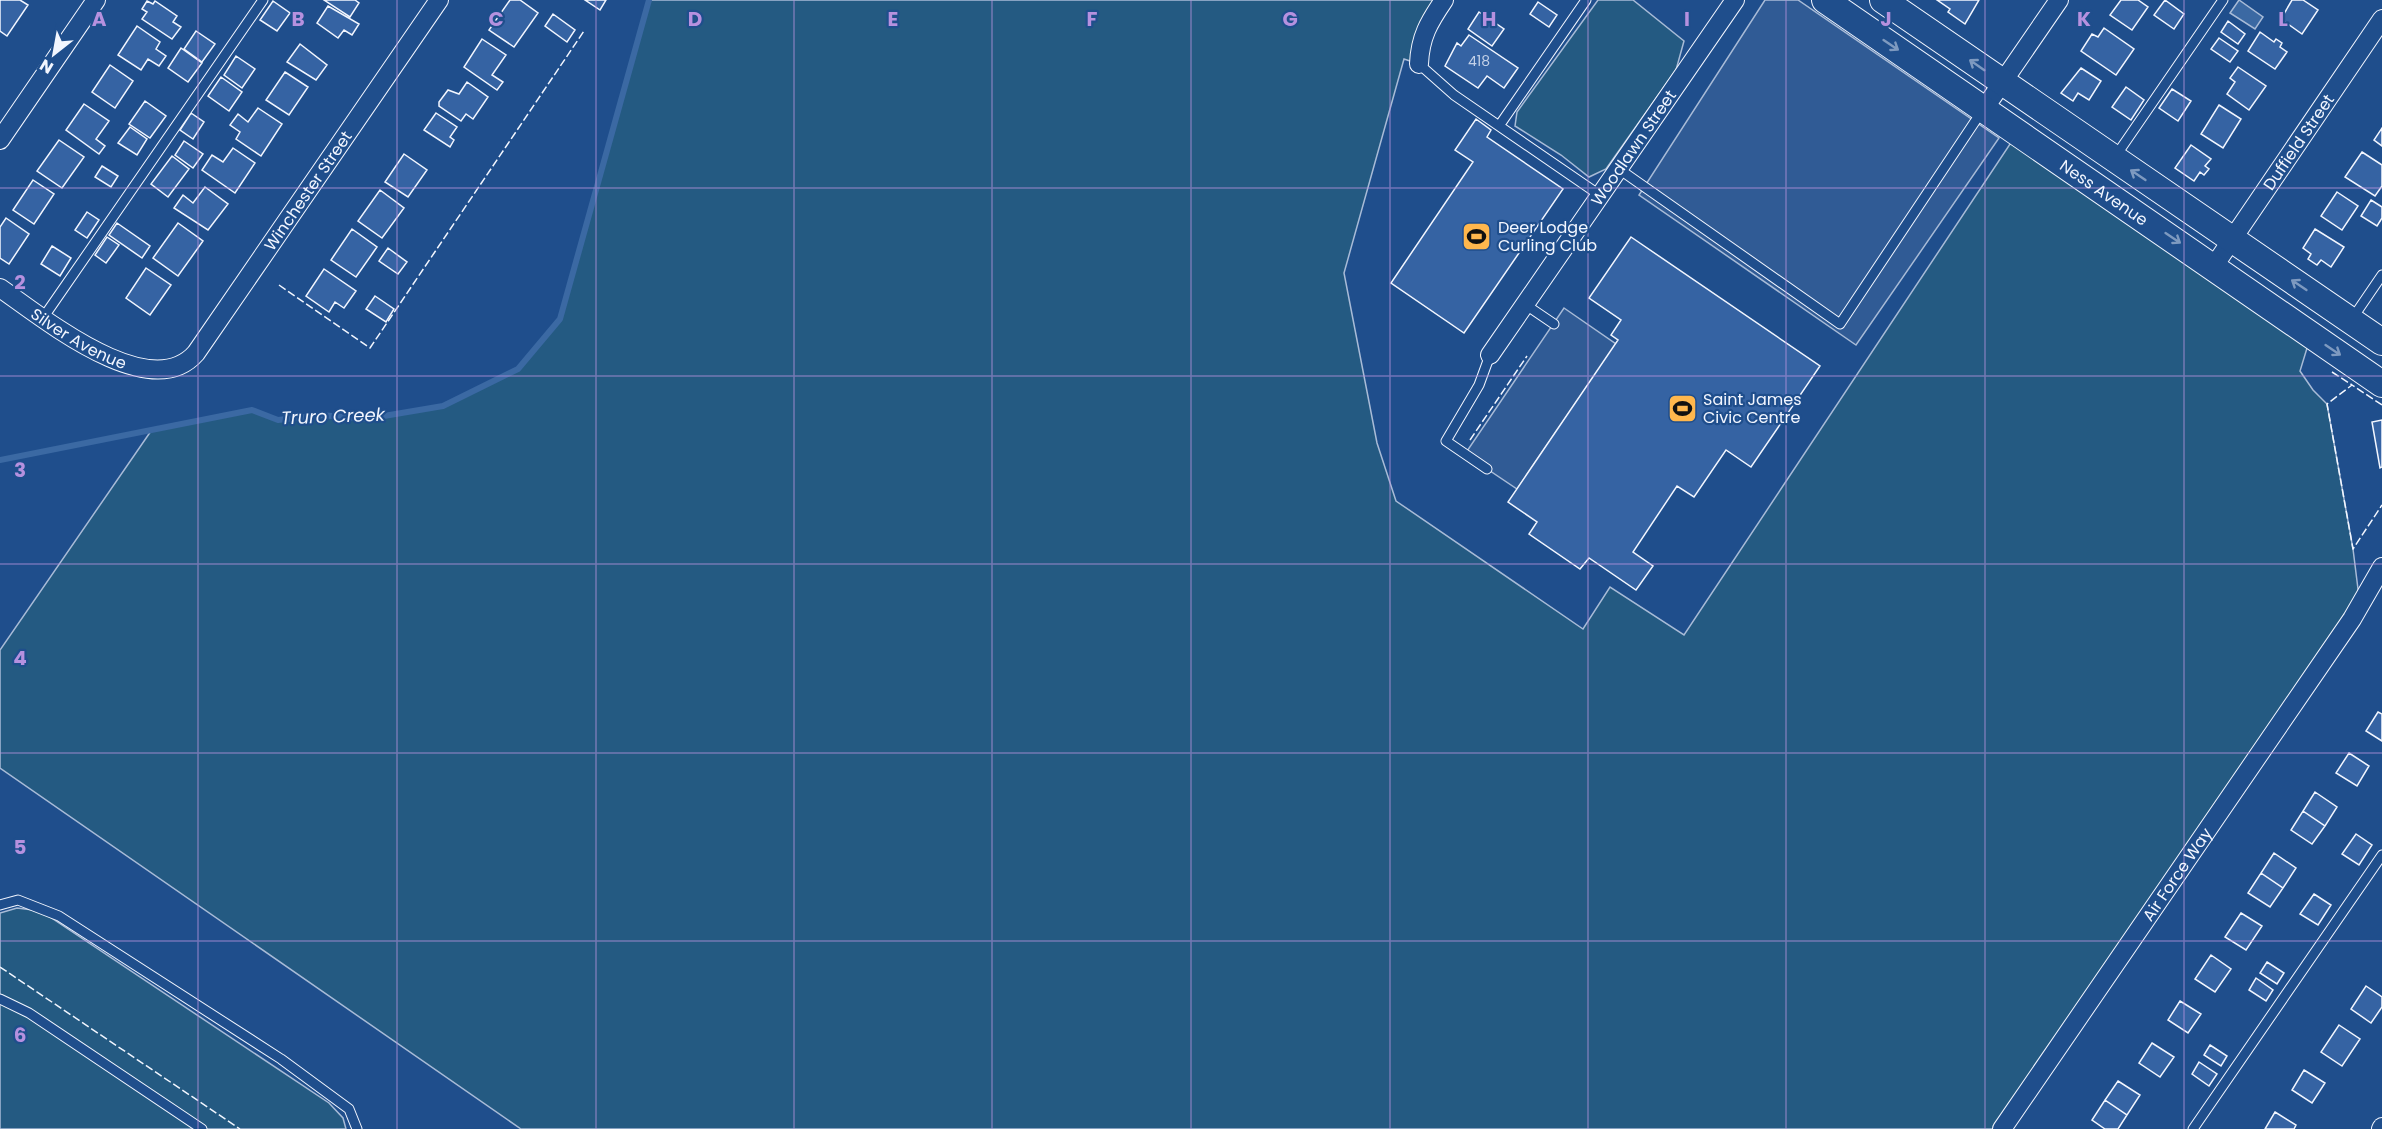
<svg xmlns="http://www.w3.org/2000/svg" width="2382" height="1129" viewBox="0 0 2382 1129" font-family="Poppins,sans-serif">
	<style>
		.green { fill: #245a82; stroke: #a8bbd7; stroke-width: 1.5 }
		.parking { fill: #305b95; stroke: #a8bbd7; stroke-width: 1.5 }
		.water { fill: #3b69a3; stroke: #a8bbd7; stroke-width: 1.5 }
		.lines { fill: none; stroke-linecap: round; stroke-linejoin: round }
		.stream { stroke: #3b69a3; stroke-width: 6 }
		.building { fill: #3563a3; stroke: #f2f6ff; stroke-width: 1.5 }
		.lane-casing { stroke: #f2f6ff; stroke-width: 11 }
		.street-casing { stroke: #f2f6ff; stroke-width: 20 }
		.secondary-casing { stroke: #f2f6ff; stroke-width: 28 }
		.lane { stroke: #1f4e8c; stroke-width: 9 }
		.street { stroke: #1f4e8c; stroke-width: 18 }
		.secondary { stroke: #1f4e8c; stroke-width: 26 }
		.fence { stroke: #f2f6ff; stroke-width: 1.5; stroke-dasharray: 8 3; stroke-linecap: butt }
		.oneway { stroke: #7e9ac0 }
		.grid { fill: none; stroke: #b691df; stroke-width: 1.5; stroke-opacity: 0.55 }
		.labels { text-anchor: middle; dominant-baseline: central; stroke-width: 4.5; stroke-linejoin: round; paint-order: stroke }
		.number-label { font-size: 14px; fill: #c3d1e8 }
		.street-label { font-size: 16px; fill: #f2f6ff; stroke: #1f4e8c }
		.poi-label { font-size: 16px; fill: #f2f6ff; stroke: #1f4e8c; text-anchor: start }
		.water-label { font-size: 18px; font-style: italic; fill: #f2f6ff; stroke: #1f4e8c }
		.grid-label { font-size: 20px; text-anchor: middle; font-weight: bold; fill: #b691df; stroke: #1f4e8c; stroke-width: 4.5; stroke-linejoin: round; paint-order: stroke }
	</style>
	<rect width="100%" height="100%" fill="#1f4e8c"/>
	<path class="green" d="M 649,0 L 1444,0 L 1419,64 L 1404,59 L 1344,273 L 1377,443 L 1396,501 L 1583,629 L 1610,587 L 1684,635 L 2018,132 L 2311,335 L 2300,371 L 2313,390 L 2327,404 L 2353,549 L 2360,605 L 2002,1129 L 521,1129 L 0,768 L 0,650 L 151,431 L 252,410 L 278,420 L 321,415 L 365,419 L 443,406 L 519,369 L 560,319 Z
		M 1598,0 L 1633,0 L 1684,41 L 1676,70 L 1606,169 L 1589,177 L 1561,155 L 1515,126 L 1517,112 Z
		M 17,908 L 41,911 L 329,1103 L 343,1118 L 346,1129 L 0,1129 L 0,913 Z"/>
	<path class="parking" d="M 1765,0 L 1798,0 L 1999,138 L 1856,345 L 1639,195 Z
		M 1564,308 L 1616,344 L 1517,489 L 1465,454 Z"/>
	<path class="water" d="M 2239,0 L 2263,17 L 2255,29 L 2230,13 Z"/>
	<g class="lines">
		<path class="stream" d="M 0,460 L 252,410 L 278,420 L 321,415 L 366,419 L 443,406 L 518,369 L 560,319 L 649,0"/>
	</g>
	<path class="building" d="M 0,0 L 20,0 L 28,5 L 7,36 L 0,31 Z
		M 324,0 L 355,0 L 359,3 L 350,17 Z
		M 510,0 L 520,0 L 538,13 L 514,47 L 489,30 Z
		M 585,0 L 606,0 L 600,10 Z
		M 1937,0 L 1979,0 L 1965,24 L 1948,12 L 1950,9 Z
		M 2121,0 L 2138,0 L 2148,7 L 2132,30 L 2110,15 Z
		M 2165,0 L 2184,14 L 2174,29 L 2154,15 Z
		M 2303,0 L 2318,10 L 2302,34 L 2281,19 L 2292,0 Z
		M 147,1 L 153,4 L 155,1 L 177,16 L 173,22 L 181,27 L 172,39 L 142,19 L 147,12 L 142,9 Z
		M 273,1 L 290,13 L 277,31 L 260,20 Z
		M 1538,2 L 1557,15 L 1549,27 L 1530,14 Z
		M 328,6 L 359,24 L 352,35 L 344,30 L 338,38 L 317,23 Z
		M 1479,12 L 1504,29 L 1492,46 L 1468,29 Z
		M 553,14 L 575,30 L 567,42 L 545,26 Z
		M 2228,21 L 2245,34 L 2238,44 L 2221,32 Z
		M 137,26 L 160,42 L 156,49 L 166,56 L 159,66 L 148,59 L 141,70 L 118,55 Z
		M 2104,28 L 2134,49 L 2116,75 L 2081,51 L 2092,34 L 2098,37 Z
		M 196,31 L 215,44 L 202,62 L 184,49 Z
		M 2260,32 L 2274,42 L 2276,39 L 2282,43 L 2280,47 L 2287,52 L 2275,69 L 2248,51 Z
		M 1469,35 L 1518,68 L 1504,88 L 1487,76 L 1478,88 L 1445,66 L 1457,43 L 1461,46 Z
		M 2219,38 L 2238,51 L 2230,62 L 2211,49 Z
		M 482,39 L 506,55 L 492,75 L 503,82 L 497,90 L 464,67 Z
		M 300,44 L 327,65 L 316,80 L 287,62 Z
		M 181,48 L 202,63 L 188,82 L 168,68 Z
		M 236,56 L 255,69 L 242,88 L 224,75 Z
		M 110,65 L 133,81 L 115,108 L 92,92 Z
		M 2238,67 L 2266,86 L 2249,110 L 2227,94 L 2235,82 L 2230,78 Z
		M 2081,68 L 2101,81 L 2089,100 L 2078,93 L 2073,101 L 2061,93 Z
		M 285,72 L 308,87 L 289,115 L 266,100 Z
		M 221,77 L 242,92 L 229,111 L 208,96 Z
		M 467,82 L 488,97 L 473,119 L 466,114 L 461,121 L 439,106 L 439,102 L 448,90 L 459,94 Z
		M 2126,87 L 2144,100 L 2131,120 L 2112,107 Z
		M 2172,89 L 2191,101 L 2178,121 L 2159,108 Z
		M 145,101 L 166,116 L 150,138 L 129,124 Z
		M 84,104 L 109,121 L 96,139 L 105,146 L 99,154 L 66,130 Z
		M 2219,105 L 2241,119 L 2223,148 L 2201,134 Z
		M 258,108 L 282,124 L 261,156 L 236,139 L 240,132 L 230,125 L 238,114 L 248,122 Z
		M 191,113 L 204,122 L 193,139 L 180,130 Z
		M 436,113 L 457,127 L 450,137 L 454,140 L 450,147 L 424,130 Z
		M 1476,119 L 1491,130 L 1487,137 L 1563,189 L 1464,333 L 1391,283 L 1473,162 L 1455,150 Z
		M 130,127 L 147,139 L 137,155 L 118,143 Z
		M 2382,128 L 2382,146 L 2374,140 Z
		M 59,140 L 84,157 L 62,188 L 37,171 Z
		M 184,141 L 203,154 L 193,168 L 175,155 Z
		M 2191,145 L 2211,159 L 2205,166 L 2209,169 L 2204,175 L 2200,172 L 2194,181 L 2175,168 Z
		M 233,148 L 255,163 L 235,193 L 202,170 L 212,155 L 223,162 Z
		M 2362,152 L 2382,165 L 2382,186 L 2375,196 L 2345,177 Z
		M 404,154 L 427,170 L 408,197 L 385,182 Z
		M 172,156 L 189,169 L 168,197 L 151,184 Z
		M 102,166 L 118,176 L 111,187 L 95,177 Z
		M 33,180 L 54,194 L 34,224 L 13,210 Z
		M 205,187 L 228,204 L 208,230 L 174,208 L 183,195 L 193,203 Z
		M 380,190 L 404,208 L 382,238 L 358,221 Z
		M 2337,192 L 2358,206 L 2342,230 L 2321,216 Z
		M 2371,200 L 2382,207 L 2382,218 L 2377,226 L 2361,216 Z
		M 87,212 L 99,220 L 87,238 L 75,230 Z
		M 6,218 L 29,234 L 9,264 L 0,258 L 0,227 Z
		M 117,223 L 150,246 L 142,258 L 109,235 Z
		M 178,223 L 203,241 L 178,276 L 153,258 Z
		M 352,229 L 377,247 L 356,277 L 331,260 Z
		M 2315,229 L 2344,247 L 2331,267 L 2321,260 L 2317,265 L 2308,259 L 2311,254 L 2303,248 Z
		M 107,237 L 119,245 L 106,263 L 95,255 Z
		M 1631,237 L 1820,366 L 1751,467 L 1726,450 L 1694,497 L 1677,486 L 1633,552 L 1653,566 L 1636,590 L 1589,558 L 1580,569 L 1529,534 L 1537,522 L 1508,502 L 1618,340 L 1611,335 L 1621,320 L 1589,298 Z
		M 52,246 L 71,258 L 60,276 L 41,264 Z
		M 388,248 L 407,262 L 398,274 L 379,261 Z
		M 146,268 L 171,285 L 150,315 L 126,298 Z
		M 324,269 L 356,291 L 344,308 L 335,302 L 329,312 L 306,296 Z
		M 375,296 L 394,309 L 386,322 L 366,309 Z
		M 2382,420 L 2382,467 L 2380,468 L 2372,422 Z
		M 2378,712 L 2382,714 L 2382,741 L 2366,731 Z
		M 2349,753 L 2369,766 L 2357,786 L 2336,773 Z
		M 2315,792 L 2337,807 L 2325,826 L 2303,811 Z
		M 2303,811 L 2325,826 L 2312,844 L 2291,830 Z
		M 2356,834 L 2372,845 L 2359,865 L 2342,854 Z
		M 2274,853 L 2296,868 L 2283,888 L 2261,873 Z
		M 2261,873 L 2283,888 L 2270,907 L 2248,893 Z
		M 2314,894 L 2331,905 L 2318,925 L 2300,914 Z
		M 2241,913 L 2262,926 L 2246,950 L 2225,937 Z
		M 2211,955 L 2231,969 L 2215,992 L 2195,979 Z
		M 2267,962 L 2284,973 L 2277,984 L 2260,973 Z
		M 2256,978 L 2273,990 L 2266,1001 L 2249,990 Z
		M 2366,986 L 2382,997 L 2382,1007 L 2371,1023 L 2351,1009 Z
		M 2180,1001 L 2201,1014 L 2188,1033 L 2168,1020 Z
		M 2339,1025 L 2360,1039 L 2342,1066 L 2321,1052 Z
		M 2152,1043 L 2174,1057 L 2160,1077 L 2139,1063 Z
		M 2210,1045 L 2227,1056 L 2221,1066 L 2204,1055 Z
		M 2199,1062 L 2217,1074 L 2209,1086 L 2192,1074 Z
		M 2304,1070 L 2325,1083 L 2312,1103 L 2292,1090 Z
		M 2118,1081 L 2140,1095 L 2127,1115 L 2105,1100 Z
		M 2105,1100 L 2127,1115 L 2118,1129 L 2105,1129 L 2092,1120 Z
		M 2275,1112 L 2296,1125 L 2294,1129 L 2265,1129 Z"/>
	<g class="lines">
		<defs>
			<path id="lane" d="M 1419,64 L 1454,95 L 1601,196
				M 1499,126 L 1586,0
				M 2115,157 L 2223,0
				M 1619,169 L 1840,324 L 1982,111
				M 1526,305 L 1554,324
				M 43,318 L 263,0
				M 2352,319 L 2382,275
				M 1487,469 L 1446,441 L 1479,385 L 1490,355
				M 0,905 L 18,900 L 59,916 L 281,1059 L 349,1109 L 357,1129
				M 0,999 L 29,1013 L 202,1129
				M 2193,1129 L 2382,855"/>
			<g id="street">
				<path d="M 1419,64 C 1420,37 1429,22 1444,0"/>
				<path d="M 1984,109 L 2059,0"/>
				<path d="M 0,140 L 96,0"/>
				<path id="s1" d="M 2214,266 L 2382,19"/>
				<path id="s2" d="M 0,288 C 42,317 150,406 196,353 L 439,0"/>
				<path id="s3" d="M 1490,355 L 1735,0"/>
				<path id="s4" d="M 2002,1129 L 2352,619 L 2382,567"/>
				<path d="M 2381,1129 L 2382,1127"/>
			</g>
			<g id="secondary">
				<path id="s5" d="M 1825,0 L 2382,384"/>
				<path d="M 1883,0 L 2382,342"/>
			</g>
		</defs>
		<use href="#lane" class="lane-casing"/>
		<use href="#street" class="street-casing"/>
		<use href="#secondary" class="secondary-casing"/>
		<use href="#lane" class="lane"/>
		<use href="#street" class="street"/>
		<use href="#secondary" class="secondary"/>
		<path class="fence" d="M 279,285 L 370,348 L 584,31
			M 2332,372 L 2352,385
			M 2382,405 L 2352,385 L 2327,404 L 2353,549 L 2382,505
			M 1470,440 L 1527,356
			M 0,967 L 240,1129"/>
	</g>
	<defs><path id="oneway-shaft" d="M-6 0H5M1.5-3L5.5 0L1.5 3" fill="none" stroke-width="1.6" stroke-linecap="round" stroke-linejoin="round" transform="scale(1.5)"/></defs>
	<g class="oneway">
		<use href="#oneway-shaft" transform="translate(1891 45) rotate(34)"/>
		<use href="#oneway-shaft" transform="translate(1977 65) rotate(-145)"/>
		<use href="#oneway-shaft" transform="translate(2138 175) rotate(-146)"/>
		<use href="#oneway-shaft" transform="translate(2173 238) rotate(34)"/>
		<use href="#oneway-shaft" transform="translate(2299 285) rotate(-146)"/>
		<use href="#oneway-shaft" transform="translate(2333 350) rotate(34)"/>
	</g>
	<path class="grid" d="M 198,0 L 198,1129M 397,0 L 397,1129M 596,0 L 596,1129M 794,0 L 794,1129M 992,0 L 992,1129M 1191,0 L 1191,1129M 1390,0 L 1390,1129M 1588,0 L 1588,1129M 1786,0 L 1786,1129M 1985,0 L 1985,1129M 2184,0 L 2184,1129M 0,188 L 2382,188M 0,376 L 2382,376M 0,564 L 2382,564M 0,753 L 2382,753M 0,941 L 2382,941"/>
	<defs>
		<symbol id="stadium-square" viewBox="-11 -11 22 22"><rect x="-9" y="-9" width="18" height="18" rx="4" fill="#ffb74d" stroke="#1f4e8c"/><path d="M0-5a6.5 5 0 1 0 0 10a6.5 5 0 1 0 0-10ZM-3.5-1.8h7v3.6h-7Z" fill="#111"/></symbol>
	</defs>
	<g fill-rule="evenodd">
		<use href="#stadium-square" x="1460" y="220" width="33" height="33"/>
		<use href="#stadium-square" x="1666" y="392" width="33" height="33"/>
	</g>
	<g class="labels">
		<g class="number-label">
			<text x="1479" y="61">418</text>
		</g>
		<g class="street-label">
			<text stroke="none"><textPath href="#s1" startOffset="150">Duffield Street</textPath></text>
			<text stroke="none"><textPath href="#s3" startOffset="252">Woodlawn Street</textPath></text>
			<text stroke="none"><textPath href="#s2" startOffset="420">Winchester Street</textPath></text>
			<text stroke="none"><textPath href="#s5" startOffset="339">Ness Avenue</textPath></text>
			<text stroke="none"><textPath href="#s2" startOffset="94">Silver Avenue</textPath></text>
			<text stroke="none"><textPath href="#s4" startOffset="309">Air Force Way</textPath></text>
		</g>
		<g class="poi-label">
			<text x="1498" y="227">Deer Lodge<tspan x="1498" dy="18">Curling Club</tspan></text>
			<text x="1703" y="399">Saint James<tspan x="1703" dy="18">Civic Centre</tspan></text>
		</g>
		<g class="water-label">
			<text transform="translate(333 416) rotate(-2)">Truro Creek</text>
		</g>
	</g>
	<g class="grid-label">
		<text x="99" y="26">A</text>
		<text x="298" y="26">B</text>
		<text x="496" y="26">C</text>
		<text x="695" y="26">D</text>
		<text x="893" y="26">E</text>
		<text x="1092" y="26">F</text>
		<text x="1290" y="26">G</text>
		<text x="1489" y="26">H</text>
		<text x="1687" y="26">I</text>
		<text x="1886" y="26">J</text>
		<text x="2084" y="26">K</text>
		<text x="2283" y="26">L</text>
		<text x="20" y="289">2</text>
		<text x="20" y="477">3</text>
		<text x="20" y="665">4</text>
		<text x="20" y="854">5</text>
		<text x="20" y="1042">6</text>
	</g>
	<g transform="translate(54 54) rotate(211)" stroke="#1f4e8c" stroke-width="4.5" paint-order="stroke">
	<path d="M0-4.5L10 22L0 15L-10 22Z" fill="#f2f6ff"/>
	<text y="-9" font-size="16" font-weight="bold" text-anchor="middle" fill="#f2f6ff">N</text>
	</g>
</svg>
